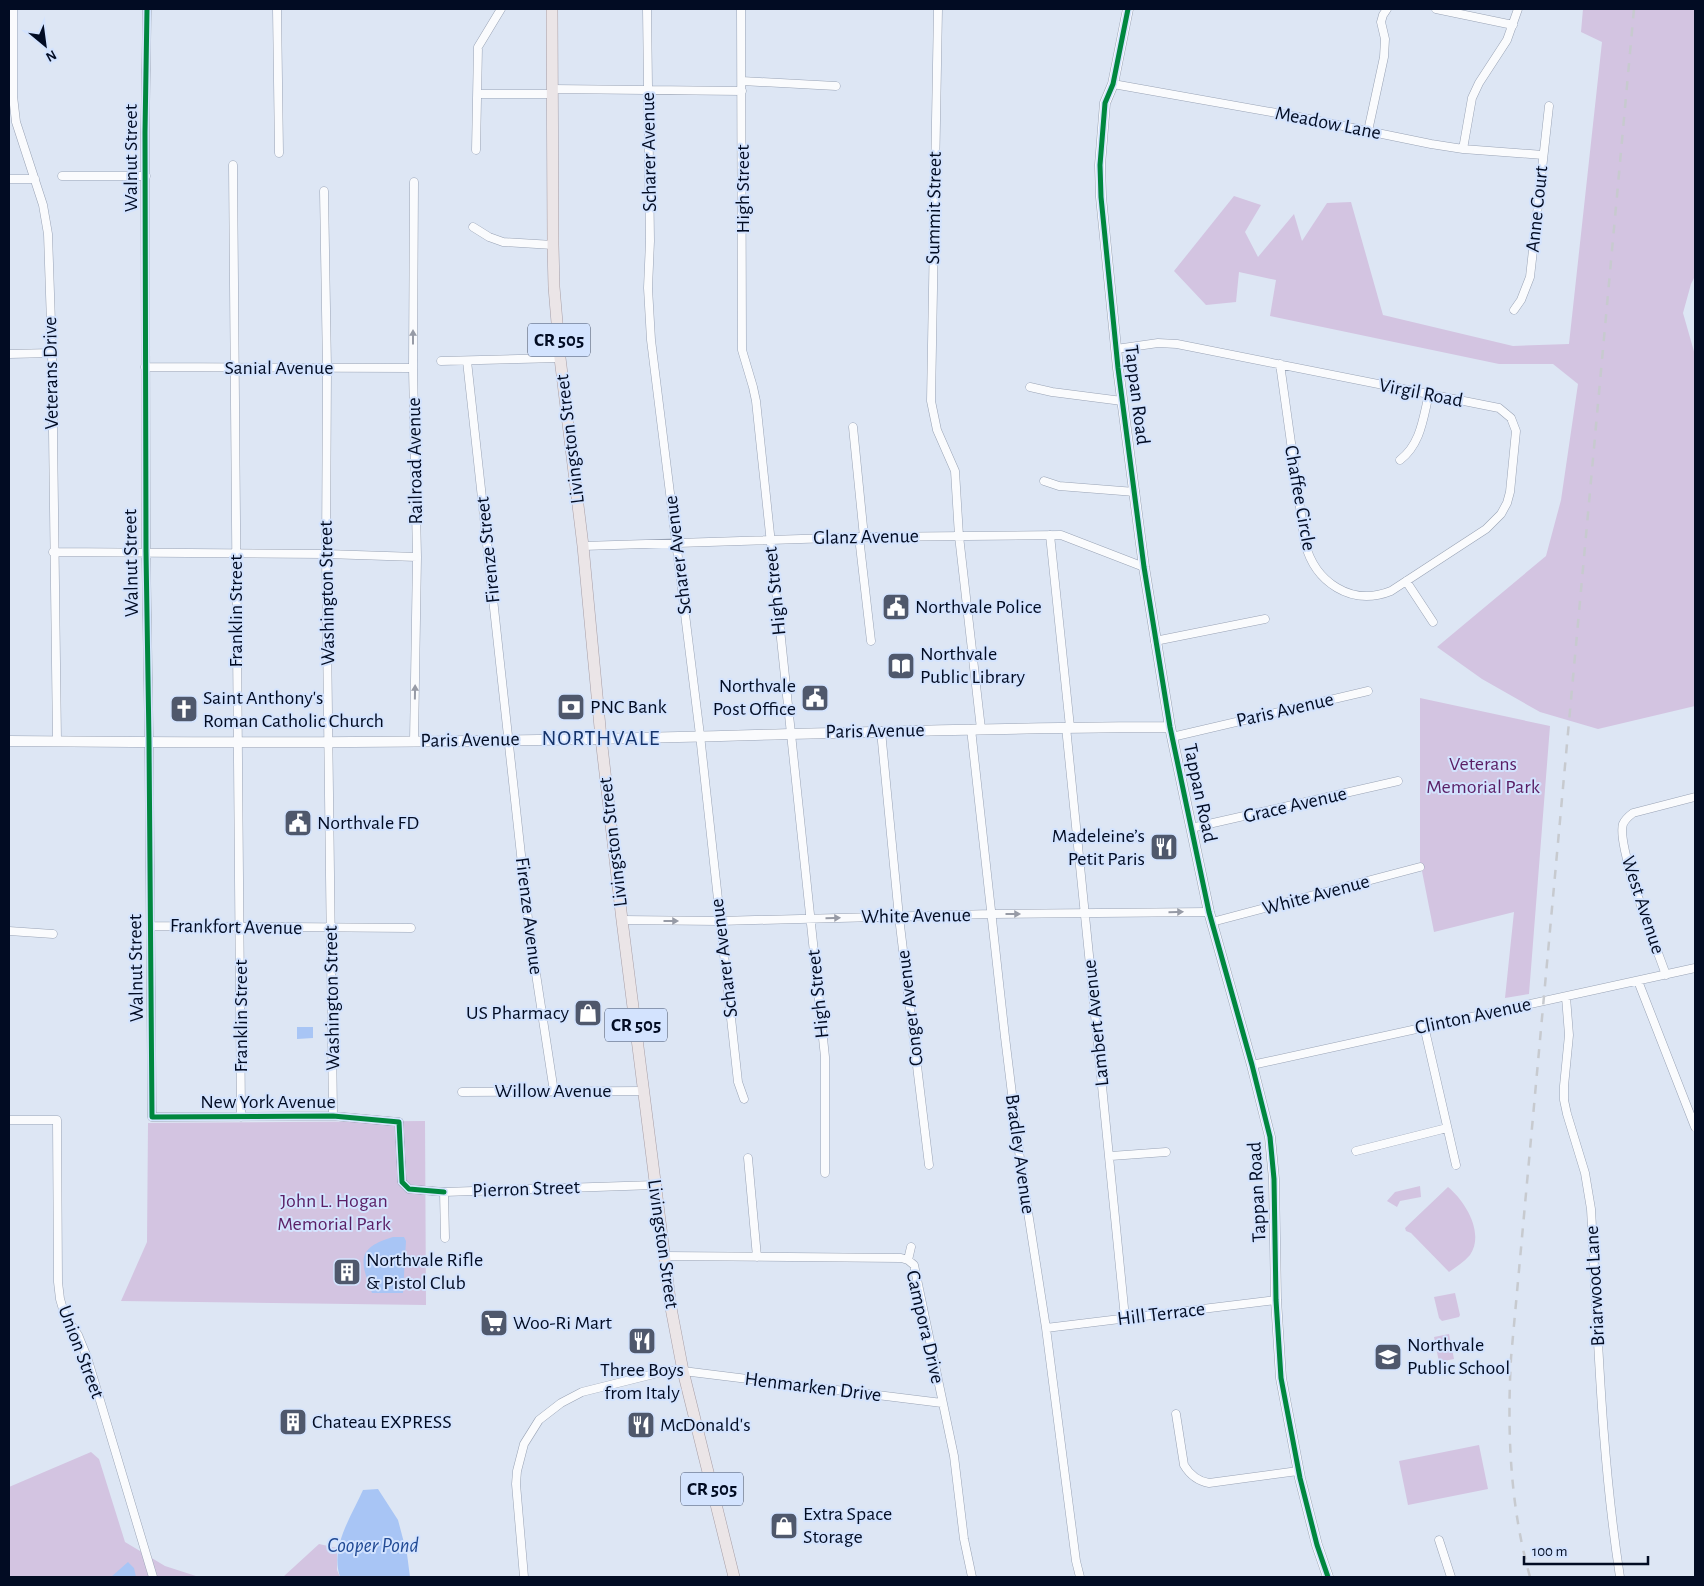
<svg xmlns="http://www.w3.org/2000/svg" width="1704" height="1586" viewBox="0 0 1704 1586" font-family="'Alegreya Sans',sans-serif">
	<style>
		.green { fill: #d3c4e1 }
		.water { fill: #a8c5f5 }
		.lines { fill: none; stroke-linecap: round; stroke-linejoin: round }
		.street-casing { stroke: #99a3b5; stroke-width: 9 }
		.secondary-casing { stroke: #99a3b5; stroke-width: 11 }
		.primary-casing { stroke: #a79ea6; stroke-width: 12 }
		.street { stroke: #fafbfd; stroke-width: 8 }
		.secondary { stroke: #fafbfd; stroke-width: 10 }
		.primary { stroke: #ebe5e7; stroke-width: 11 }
		.rail { stroke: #c7cacf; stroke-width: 2.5; stroke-dasharray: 9 9; stroke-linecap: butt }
		.cycleway-casing { stroke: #d3e3fe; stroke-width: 8 }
		.cycleway { stroke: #00873e; stroke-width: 5 }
		.oneway { fill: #979ba6 }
		.labels { text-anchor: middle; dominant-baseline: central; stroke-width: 4; stroke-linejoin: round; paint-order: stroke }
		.shield { fill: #d3e3fe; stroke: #414c65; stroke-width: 1 }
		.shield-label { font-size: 19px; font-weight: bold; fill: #020c23 }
		.street-label { font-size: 20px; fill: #020c23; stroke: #d3e3fe }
		.poi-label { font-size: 20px; fill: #020c23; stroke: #d3e3fe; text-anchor: start }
		.park-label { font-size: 20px; fill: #5a1e65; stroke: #d3e3fe }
		.water-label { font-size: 21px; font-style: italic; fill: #214a94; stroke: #d3e3fe }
		.quarter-label { font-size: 22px; letter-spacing: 1px; fill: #15336a; stroke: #d3e3fe }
	</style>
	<rect width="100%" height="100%" fill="#dde6f4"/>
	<path class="green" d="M 1583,9 L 1695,9 L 1695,276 L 1691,284 L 1683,313 L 1695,355 L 1695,706 L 1598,729 L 1540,712 L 1482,679 L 1437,647 L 1546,556 L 1561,500 L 1578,384 L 1553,364 L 1499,364 L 1270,316 L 1276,280 L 1239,272 L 1236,302 L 1206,305 L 1174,271 L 1234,196 L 1261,205 L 1245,232 L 1258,257 L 1294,214 L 1302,241 L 1327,203 L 1351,202 L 1383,315 L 1513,346 L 1569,344 L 1602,42 L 1581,32 Z
		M 1420,698 L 1550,726 L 1529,994 L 1505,998 L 1514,912 L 1434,932 L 1420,861 Z
		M 425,1121 L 426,1305 L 121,1301 L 147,1242 L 148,1123 Z
		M 1420,1186 L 1421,1197 L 1400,1201 L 1397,1207 L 1387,1201 L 1395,1192 Z
		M 1448,1187 C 1465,1201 1485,1233 1470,1255 C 1464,1262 1456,1267 1449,1272 L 1411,1233 L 1406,1231 L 1405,1228 Z
		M 1455,1293 L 1460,1315 L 1459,1317 L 1442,1321 L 1439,1318 L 1434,1297 Z
		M 1449,1334 L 1454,1359 L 1439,1362 L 1434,1337 Z
		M 1479,1445 L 1488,1489 L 1408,1505 L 1399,1461 Z
		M 91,1452 L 99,1459 L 125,1542 L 165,1566 L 199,1577 L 9,1577 L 9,1487 Z
		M 319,1544 L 337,1548 L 337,1570 L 340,1577 L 283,1577 Z"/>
	<path class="water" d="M 297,1027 L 313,1027 L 313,1038 L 297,1039 Z
		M 393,1237 L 404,1237 L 406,1241 L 403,1293 L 372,1293 C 360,1261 356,1248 393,1237 Z
		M 378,1489 L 398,1520 L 407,1554 L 410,1577 L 340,1577 C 330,1547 351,1517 363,1490 Z
		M 128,1562 L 134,1568 L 136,1577 L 111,1577 Z"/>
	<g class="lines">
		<defs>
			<path id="street" d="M 13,9 L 13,96 L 16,122 L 43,205 L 48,234 L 52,353 L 57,741
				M 147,9 L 145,132 L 146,552 L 149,741 L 152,1117 L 333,1116 L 399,1122 L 402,1182 L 409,1189 L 444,1192
				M 277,9 L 279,153
				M 647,9 L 650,241 L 648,288 L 651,340 L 700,735 L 738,1082 L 744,1099
				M 741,9 L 742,350 L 753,387 L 756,401 L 825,1057 L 825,1173
				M 938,9 L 931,401 L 937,430 L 955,471 L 959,536 L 981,729
				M 1436,9 L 1513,25
				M 742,81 L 836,86
				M 1113,84 L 1299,117 L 1431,144 L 1463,149 L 1543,155
				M 552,89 L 742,91
				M 477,94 L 552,94
				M 1368,131 L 1384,57 L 1385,39 L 1381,22 L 1383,15 L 1387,9
				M 1463,149 L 1472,98 L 1479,83 L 1507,40 L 1518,9
				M 476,150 L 478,47 L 501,9
				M 233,165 L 241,1117
				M 62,176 L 146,176
				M 9,179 L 35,179
				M 324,191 L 327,368 L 326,554 L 333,1116
				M 473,227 L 489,237 L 503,242 L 553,245
				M 1514,310 L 1521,300 L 1530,277 L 1549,106
				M 1116,349 L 1158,343 L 1177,344 L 1499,408 L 1511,418 L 1516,431 L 1510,492 L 1507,503 L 1501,514 L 1486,529 L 1391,591 C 1351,607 1315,582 1305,543 L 1280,364
				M 9,354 L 52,353
				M 441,361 L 560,358
				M 467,361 L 529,928 L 554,1092
				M 145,367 L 413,368
				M 1030,387 L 1052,392 L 1122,401
				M 853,427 L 864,537
				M 1400,460 C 1421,444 1423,418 1429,394
				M 1044,481 L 1059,486 L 1135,492
				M 1050,535 L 1070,727
				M 859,537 L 871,641
				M 583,546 L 864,537 L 1061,535 L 1144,567
				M 53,552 L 326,554 L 417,557
				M 1406,581 L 1433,622
				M 1155,641 L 1265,619
				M 1066,727 C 1085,924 1107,1121 1125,1318
				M 971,729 L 1005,1037 L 1021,1167 L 1046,1328 L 1076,1561 L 1080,1577
				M 881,731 L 899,917 L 929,1165
				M 1172,737 L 1368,691
				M 414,741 L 417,557 L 413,368 L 414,182
				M 1191,828 L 1398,781
				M 622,920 L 719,921 L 992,914 L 1209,912
				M 1212,922 L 1420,867
				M 151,926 L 411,928
				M 9,931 L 53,934
				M 1666,975 C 1657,949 1616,846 1623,824 C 1625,819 1629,816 1633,813 L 1695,797
				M 1638,981 L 1695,1127
				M 1566,997 L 1569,1035 L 1564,1086 L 1564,1100 L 1567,1114 L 1585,1173 L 1591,1209 C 1598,1332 1601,1455 1620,1577
				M 1424,1026 L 1456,1165
				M 1252,1065 L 1695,968
				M 462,1092 L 644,1091
				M 9,1120 L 57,1120 L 58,1282 L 60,1299 L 65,1316 L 78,1335 L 87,1357 L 153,1577
				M 1356,1151 L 1447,1128
				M 1111,1156 L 1166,1152
				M 748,1158 L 757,1257
				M 445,1238 L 444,1192 L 655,1185
				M 664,1256 L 901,1258 L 908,1260 L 914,1265 L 954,1456 L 964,1539 L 972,1577
				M 908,1260 L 911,1247
				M 1046,1328 L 1276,1300
				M 1176,1414 L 1184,1465 C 1190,1475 1197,1481 1209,1483 L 1298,1471
				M 1439,1540 L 1451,1577
				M 524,1577 L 516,1484 L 517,1471 L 524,1444 L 539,1420 L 561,1403 L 582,1392 L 666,1371 L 683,1371 L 942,1403"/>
			<path id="secondary" d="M 1128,9 L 1113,84 L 1105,103 L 1100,165 L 1101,197 L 1118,368 L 1144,567 L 1170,727 L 1209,912 L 1252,1065 L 1270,1137 L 1274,1179 L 1276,1300 L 1281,1378 L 1300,1478 L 1317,1545 L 1328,1577
				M 9,741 C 205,743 402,743 598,739 C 789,735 980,727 1170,727"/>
			<path id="primary" d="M 552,9 L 553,245 L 554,287 L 560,358 L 583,546 L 601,738 L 622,920 L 671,1308 L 683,1371 L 734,1577"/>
		</defs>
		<use href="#street" class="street-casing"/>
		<use href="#secondary" class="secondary-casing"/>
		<use href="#primary" class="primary-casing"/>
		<use href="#street" class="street"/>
		<use href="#secondary" class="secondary"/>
		<use href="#primary" class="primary"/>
		<path class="rail" d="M 1530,1577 C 1510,1506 1507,1432 1511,1358 L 1634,9"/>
		<defs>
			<path id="cycleway" d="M 147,9 L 145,132 L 146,552 L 149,741 L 152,1117 L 333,1116 L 399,1122 L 402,1182 L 409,1189 L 444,1192
				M 1128,9 L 1113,84 L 1105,103 L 1100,165 L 1101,197 L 1118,368 L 1144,567 L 1170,727 L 1209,912 L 1252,1065 L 1270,1137 L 1274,1179 L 1276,1300 L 1281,1378 L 1300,1478 L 1317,1545 L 1328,1577"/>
		</defs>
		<use href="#cycleway" class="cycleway-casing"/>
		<use href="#cycleway" class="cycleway"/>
	</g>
	<defs><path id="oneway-solid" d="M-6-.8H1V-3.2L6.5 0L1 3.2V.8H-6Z" transform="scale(1.25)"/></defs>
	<g class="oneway">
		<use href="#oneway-solid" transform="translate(413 337) rotate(-90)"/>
		<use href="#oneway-solid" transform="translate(415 692) rotate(-89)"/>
		<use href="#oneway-solid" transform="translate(1176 912) rotate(-1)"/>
		<use href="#oneway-solid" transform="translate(1013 914)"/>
		<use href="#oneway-solid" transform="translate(833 918) rotate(-1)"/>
		<use href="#oneway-solid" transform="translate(671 921)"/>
	</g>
	<defs>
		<symbol id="civic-square" viewBox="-11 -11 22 22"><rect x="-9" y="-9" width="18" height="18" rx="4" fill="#4f586c" stroke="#d3e3fe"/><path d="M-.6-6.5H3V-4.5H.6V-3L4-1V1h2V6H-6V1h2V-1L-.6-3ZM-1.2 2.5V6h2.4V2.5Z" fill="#fff"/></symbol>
		<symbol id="library-square" viewBox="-11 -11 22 22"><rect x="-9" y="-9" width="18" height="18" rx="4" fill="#4f586c" stroke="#d3e3fe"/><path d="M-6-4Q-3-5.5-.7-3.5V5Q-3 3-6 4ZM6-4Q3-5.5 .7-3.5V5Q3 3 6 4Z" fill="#fff"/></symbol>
		<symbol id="bank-square" viewBox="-11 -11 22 22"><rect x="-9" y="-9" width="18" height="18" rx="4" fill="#4f586c" stroke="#d3e3fe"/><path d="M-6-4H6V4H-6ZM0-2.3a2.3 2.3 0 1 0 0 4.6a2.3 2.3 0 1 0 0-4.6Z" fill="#fff"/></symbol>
		<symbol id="church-square" viewBox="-11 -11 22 22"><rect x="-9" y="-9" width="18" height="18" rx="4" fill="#4f586c" stroke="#d3e3fe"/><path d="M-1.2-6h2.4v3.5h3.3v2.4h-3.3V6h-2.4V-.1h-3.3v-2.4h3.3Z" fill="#fff"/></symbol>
		<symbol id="restaurant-square" viewBox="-11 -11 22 22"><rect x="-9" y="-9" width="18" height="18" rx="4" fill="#4f586c" stroke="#d3e3fe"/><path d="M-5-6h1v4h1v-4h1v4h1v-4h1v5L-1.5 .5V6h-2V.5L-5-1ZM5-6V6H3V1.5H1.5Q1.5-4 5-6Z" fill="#fff"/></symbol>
		<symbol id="shop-square" viewBox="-11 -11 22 22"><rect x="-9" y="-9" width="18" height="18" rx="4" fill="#4f586c" stroke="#d3e3fe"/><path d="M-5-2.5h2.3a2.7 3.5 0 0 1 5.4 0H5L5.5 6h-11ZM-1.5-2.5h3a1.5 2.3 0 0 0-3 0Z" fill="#fff"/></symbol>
		<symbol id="building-square" viewBox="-11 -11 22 22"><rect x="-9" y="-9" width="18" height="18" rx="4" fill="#4f586c" stroke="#d3e3fe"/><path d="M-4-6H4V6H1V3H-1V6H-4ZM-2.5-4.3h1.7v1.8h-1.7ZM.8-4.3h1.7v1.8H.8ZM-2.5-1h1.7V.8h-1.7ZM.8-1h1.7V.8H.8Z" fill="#fff"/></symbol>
		<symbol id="supermarket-square" viewBox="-11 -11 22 22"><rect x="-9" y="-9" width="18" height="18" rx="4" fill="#4f586c" stroke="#d3e3fe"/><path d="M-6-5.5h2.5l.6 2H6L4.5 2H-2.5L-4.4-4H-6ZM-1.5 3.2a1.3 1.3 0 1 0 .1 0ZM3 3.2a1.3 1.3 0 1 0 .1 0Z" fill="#fff"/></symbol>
		<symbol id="school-square" viewBox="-11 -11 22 22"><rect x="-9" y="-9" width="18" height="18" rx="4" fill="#4f586c" stroke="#d3e3fe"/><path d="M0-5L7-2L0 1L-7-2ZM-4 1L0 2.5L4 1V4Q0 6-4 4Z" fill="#fff"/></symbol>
	</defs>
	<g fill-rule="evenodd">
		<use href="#civic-square" x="880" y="591" width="32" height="32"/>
		<use href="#library-square" x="885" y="650" width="32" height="32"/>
		<use href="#civic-square" x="799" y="682" width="32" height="32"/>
		<use href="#bank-square" x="555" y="691" width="32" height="32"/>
		<use href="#church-square" x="168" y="693" width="32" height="32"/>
		<use href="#civic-square" x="282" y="807" width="32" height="32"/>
		<use href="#restaurant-square" x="1148" y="831" width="32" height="32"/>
		<use href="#shop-square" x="572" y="997" width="32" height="32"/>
		<use href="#building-square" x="331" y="1256" width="32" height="32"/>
		<use href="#supermarket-square" x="478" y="1307" width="32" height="32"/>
		<use href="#restaurant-square" x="626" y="1325" width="32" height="32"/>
		<use href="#school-square" x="1372" y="1341" width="32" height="32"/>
		<use href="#building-square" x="277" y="1406" width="32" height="32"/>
		<use href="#restaurant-square" x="625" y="1409" width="32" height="32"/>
		<use href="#shop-square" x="768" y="1510" width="32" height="32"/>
	</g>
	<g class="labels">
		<g class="shield">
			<rect x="528" y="323.5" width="62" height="33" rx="4"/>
			<rect x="605" y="1008.5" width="62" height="33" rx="4"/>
			<rect x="681" y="1472.5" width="62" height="33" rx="4"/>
		</g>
		<g class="shield-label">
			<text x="559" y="340">CR 505</text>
			<text x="636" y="1025">CR 505</text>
			<text x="712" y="1489">CR 505</text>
		</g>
		<g class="street-label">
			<text transform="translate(1328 123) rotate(11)">Meadow Lane</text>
			<text transform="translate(649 152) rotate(-91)">Scharer Avenue</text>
			<text transform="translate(131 158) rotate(-90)">Walnut Street</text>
			<text transform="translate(743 189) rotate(-90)">High Street</text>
			<text transform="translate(934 208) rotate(-89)">Summit Street</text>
			<text transform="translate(1537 209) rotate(-84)">Anne Court</text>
			<text x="279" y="368">Sanial Avenue</text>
			<text transform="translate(51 373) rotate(-91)">Veterans Drive</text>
			<text transform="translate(1421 393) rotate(11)">Virgil Road</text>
			<text transform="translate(1137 395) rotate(83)">Tappan Road</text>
			<text transform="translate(570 439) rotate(-97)">Livingston Street</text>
			<text transform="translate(415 461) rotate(-91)">Railroad Avenue</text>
			<text transform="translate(1300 498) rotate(80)">Chaffee Circle</text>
			<text transform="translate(866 537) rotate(-1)">Glanz Avenue</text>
			<text transform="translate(488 550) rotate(-96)">Firenze Street</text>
			<text transform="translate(678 555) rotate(-97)">Scharer Avenue</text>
			<text transform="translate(131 563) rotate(-91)">Walnut Street</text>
			<text transform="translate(775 591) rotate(-96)">High Street</text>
			<text transform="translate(327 593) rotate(-91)">Washington Street</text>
			<text transform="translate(236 611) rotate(-90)">Franklin Street</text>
			<text transform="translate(1285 710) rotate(-13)">Paris Avenue</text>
			<text transform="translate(875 731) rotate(-1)">Paris Avenue</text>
			<text transform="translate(470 740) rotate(-1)">Paris Avenue</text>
			<text transform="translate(1200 793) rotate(78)">Tappan Road</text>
			<text transform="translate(1295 805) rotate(-13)">Grace Avenue</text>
			<text transform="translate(613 842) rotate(-97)">Livingston Street</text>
			<text transform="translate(1316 895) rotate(-15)">White Avenue</text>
			<text transform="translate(1643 905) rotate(72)">West Avenue</text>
			<text transform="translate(529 916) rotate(83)">Firenze Avenue</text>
			<text transform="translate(916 916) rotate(-1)">White Avenue</text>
			<text transform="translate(236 927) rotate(1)">Frankfort Avenue</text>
			<text transform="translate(724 958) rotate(-97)">Scharer Avenue</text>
			<text transform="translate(136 968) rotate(-91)">Walnut Street</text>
			<text transform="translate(818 994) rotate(-96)">High Street</text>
			<text transform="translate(332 998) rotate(-91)">Washington Street</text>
			<text transform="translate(910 1008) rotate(-97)">Conger Avenue</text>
			<text transform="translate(241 1016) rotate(-90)">Franklin Street</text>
			<text transform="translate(1473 1016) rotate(-12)">Clinton Avenue</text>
			<text transform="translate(1096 1023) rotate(-96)">Lambert Avenue</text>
			<text x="553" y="1091">Willow Avenue</text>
			<text x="268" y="1102">New York Avenue</text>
			<text transform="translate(1020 1154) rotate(82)">Bradley Avenue</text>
			<text transform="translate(526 1189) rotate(-2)">Pierron Street</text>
			<text transform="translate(1257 1192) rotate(-93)">Tappan Road</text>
			<text transform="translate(663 1244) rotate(82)">Livingston Street</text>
			<text transform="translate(1595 1286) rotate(-93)">Briarwood Lane</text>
			<text transform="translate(1161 1314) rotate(-7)">Hill Terrace</text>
			<text transform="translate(925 1327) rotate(77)">Campora Drive</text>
			<text transform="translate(81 1352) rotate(69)">Union Street</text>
			<text transform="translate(813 1387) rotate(7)">Henmarken Drive</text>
		</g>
		<g class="poi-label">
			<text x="915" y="607">Northvale Police</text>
			<text x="920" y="654">Northvale<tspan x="920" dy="23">Public Library</tspan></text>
			<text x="796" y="686" text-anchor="end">Northvale<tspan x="796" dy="23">Post Office</tspan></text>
			<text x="203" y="698">Saint Anthony's<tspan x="203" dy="23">Roman Catholic Church</tspan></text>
			<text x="590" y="707">PNC Bank</text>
			<text x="317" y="823">Northvale FD</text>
			<text x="1145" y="836" text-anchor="end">Madeleine’s<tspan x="1145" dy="23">Petit Paris</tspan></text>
			<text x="569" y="1013" text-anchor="end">US Pharmacy</text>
			<text x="366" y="1260">Northvale Rifle<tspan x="366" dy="23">&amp; Pistol Club</tspan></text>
			<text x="513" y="1323">Woo-Ri Mart</text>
			<text x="1407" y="1345">Northvale<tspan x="1407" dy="23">Public School</tspan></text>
			<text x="642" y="1370" text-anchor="middle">Three Boys<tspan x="642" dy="23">from Italy</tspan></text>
			<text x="312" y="1422">Chateau EXPRESS</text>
			<text x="660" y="1425">McDonald's</text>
			<text x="803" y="1514">Extra Space<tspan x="803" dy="23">Storage</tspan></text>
		</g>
		<g class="park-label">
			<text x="1483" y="764">Veterans<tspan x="1483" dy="23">Memorial Park</tspan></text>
			<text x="334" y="1201">John L. Hogan<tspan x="334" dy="23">Memorial Park</tspan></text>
		</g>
		<g class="water-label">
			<text x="373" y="1545">Cooper Pond</text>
		</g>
		<g class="quarter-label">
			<text x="601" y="738">NORTHVALE</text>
		</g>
	</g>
	<rect width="1704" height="1586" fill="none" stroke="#020c23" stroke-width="20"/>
	<g transform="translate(45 45) rotate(151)" stroke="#d3e3fe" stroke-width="4" paint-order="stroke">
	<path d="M0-4L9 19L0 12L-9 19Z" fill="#020c23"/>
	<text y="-8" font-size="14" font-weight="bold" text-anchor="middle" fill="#020c23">N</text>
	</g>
	<path d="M1524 1556v8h124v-8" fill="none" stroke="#020c23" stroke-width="2.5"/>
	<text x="1532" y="1556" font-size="15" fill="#020c23" stroke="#d3e3fe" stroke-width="4" paint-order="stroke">100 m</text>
</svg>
